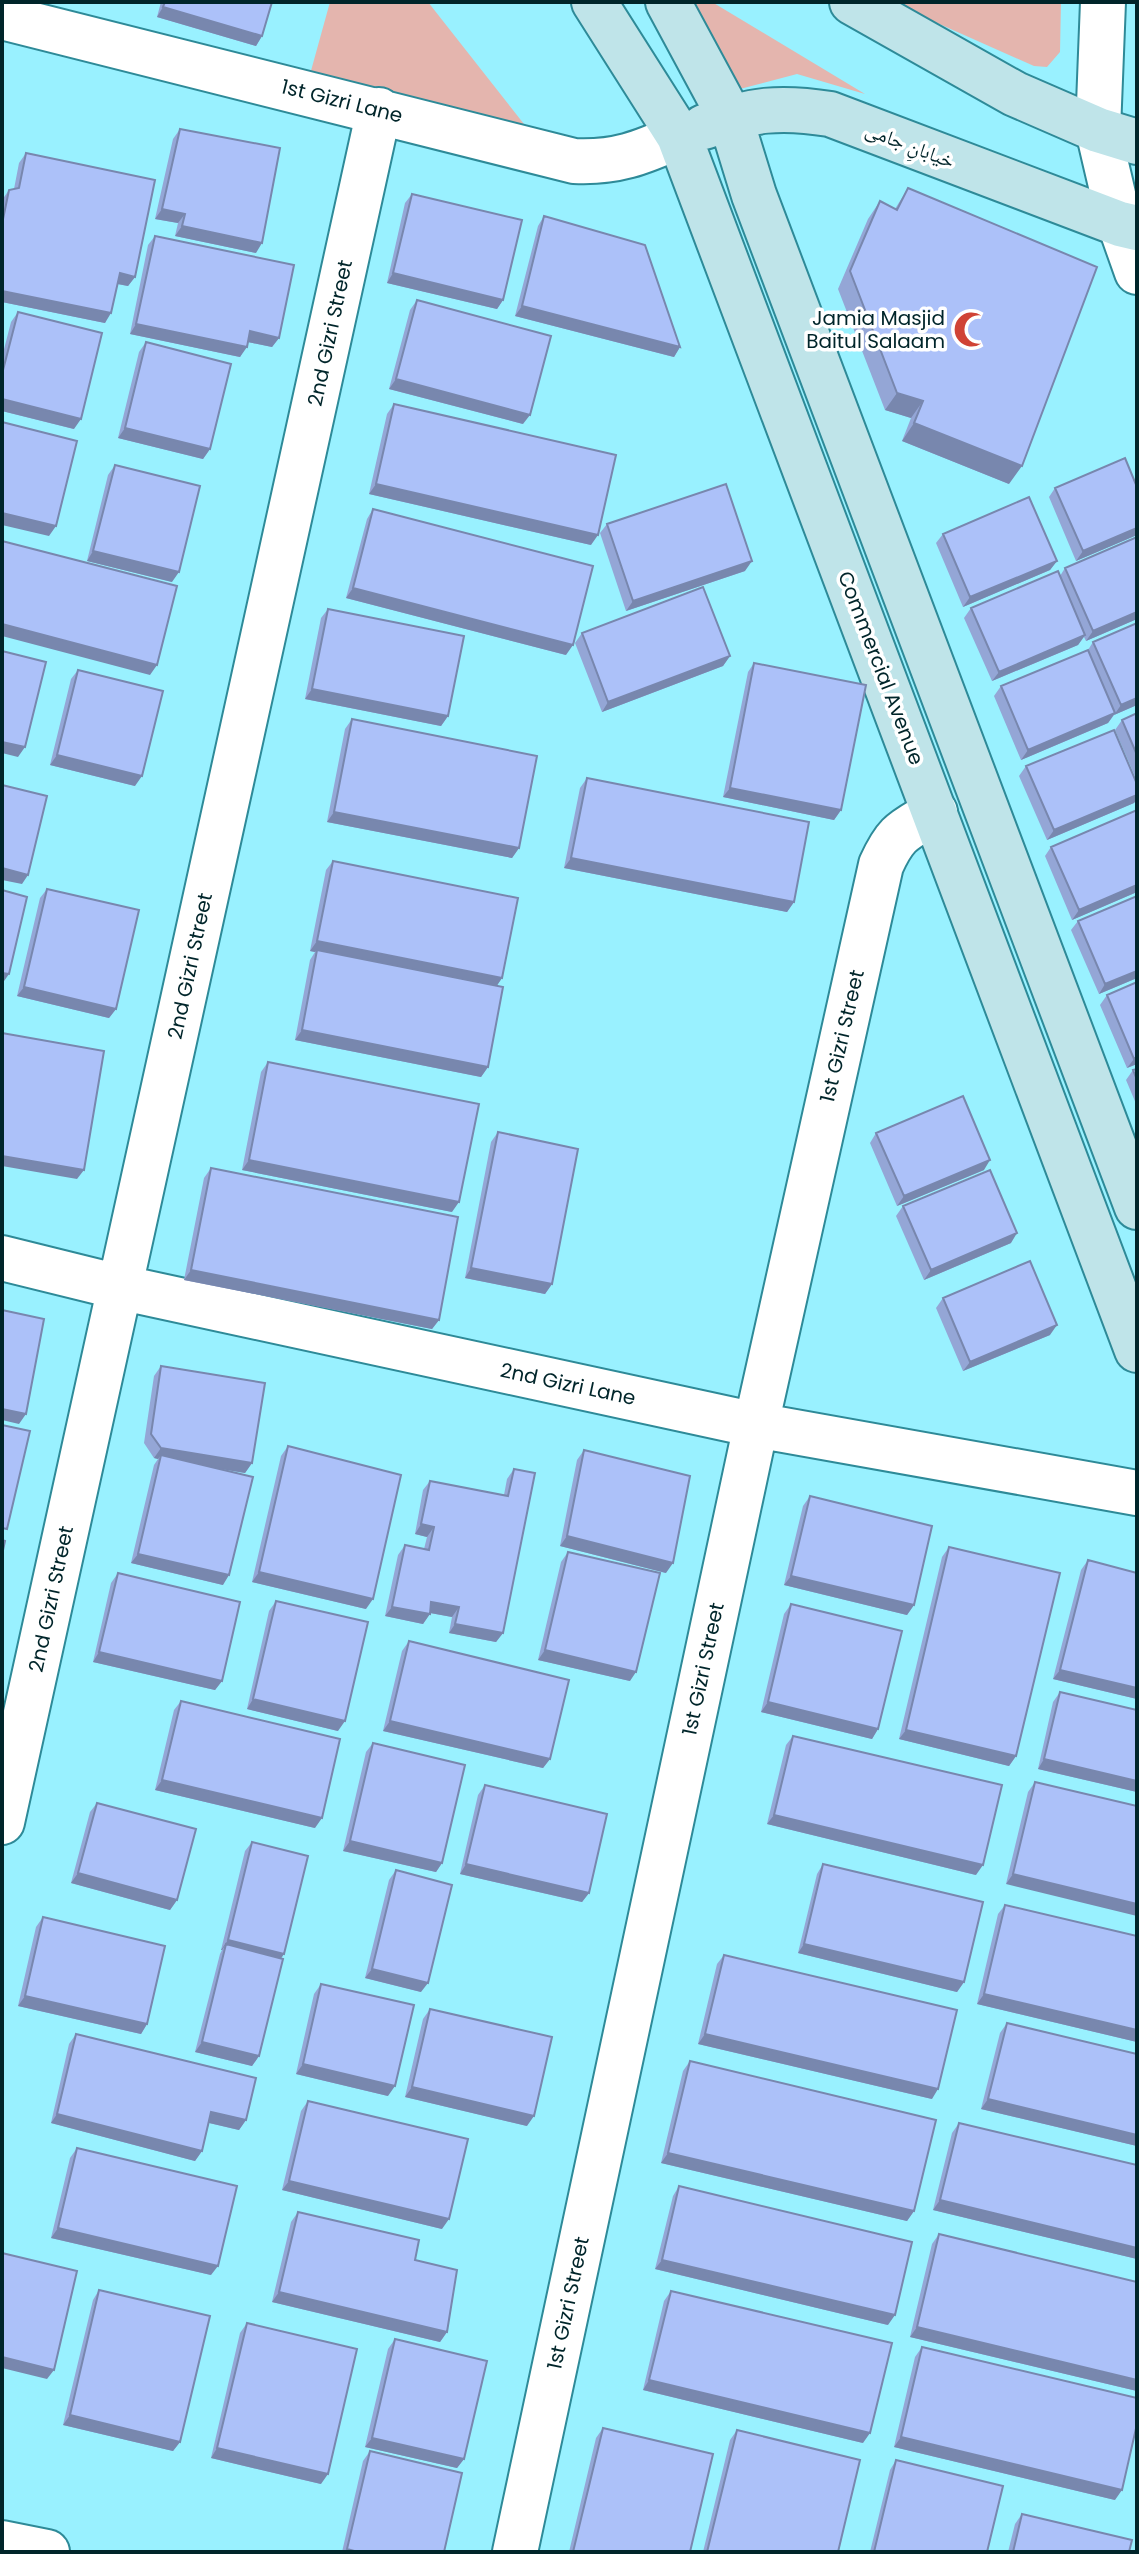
<svg xmlns="http://www.w3.org/2000/svg" width="1139" height="2554" viewBox="0 0 1139 2554" font-family="Poppins,'Noto Naskh Arabic',sans-serif">
	<style>
		.green { fill: #e4b5ae }
		.lines { fill: none; stroke-linecap: round; stroke-linejoin: round }
		.minor-casing { stroke: #2e8a98; stroke-width: 48 }
		.tertiary-casing { stroke: #2e8a98; stroke-width: 48 }
		.secondary-casing { stroke: #2e8a98; stroke-width: 48 }
		.minor { stroke: #fff; stroke-width: 44 }
		.tertiary { stroke: #fff; stroke-width: 44 }
		.secondary { stroke: #bfe4e9; stroke-width: 44 }
		.wall { fill: #94a6d6 }
		.shaded-wall { fill: #7887ae }
		.building { fill: #acc1f9; stroke: #7887ae; stroke-width: 2 }
		.labels { text-anchor: middle; dominant-baseline: central; stroke-width: 7; stroke-linejoin: round; paint-order: stroke }
		.street-label { font-size: 20px; fill: #00252a; stroke: #fff }
		.poi-label { font-size: 20px; fill: #00252a; stroke: #fff; text-anchor: end }
	</style>
	<rect width="100%" height="100%" fill="#99f1ff"/>
	<path class="green" d="M 330,2 L 428,2 L 531,133 L 309,78 Z
		M 665,2 L 712,2 L 865,94 L 797,74 L 736,90 Z
		M 890,2 L 1061,2 L 1060,52 L 1047,67 L 1034,66 Z"/>
	<g class="lines">
		<defs>
			<path id="minor" d="M 1103,2 L 1098,130 L 1120,224 L 1137,272
				M 2,17 L 574,161 C 616,163 641,153 679,136
				M 2,1258 L 119,1287 L 756,1425 L 1137,1493
				M 2,1822 L 379,110
				M 515,2552 L 756,1425 L 881,865 C 897,830 904,831 935,812"/>
			<path id="tertiary" d="M 2,2543 L 47,2552"/>
			<path id="secondary" d="M 594,2 L 679,136 L 1137,1350
				M 668,2 L 730,117 L 754,195 L 1137,1207
				M 852,2 L 1015,94 L 1098,130 L 1137,142
				M 704,127 C 751,109 780,106 830,114 L 1120,224 L 1137,228"/>
		</defs>
		<use href="#minor" class="minor-casing"/>
		<use href="#tertiary" class="tertiary-casing"/>
		<use href="#secondary" class="secondary-casing"/>
		<use href="#minor" class="minor"/>
		<use href="#tertiary" class="tertiary"/>
		<use href="#secondary" class="secondary"/>
	</g>
	<path class="wall" d="M 161,2 L 272,2 L 262,36 L 256,46 L 157,17 Z
		M 180,129 L 256,253 L 175,236 L 178,223 L 155,219 L 173,139 Z
		M 26,153 L 135,277 L 128,286 L 117,284 L 105,323 L 2,302 L 2,200 L 9,190 L 14,189 L 19,163 Z
		M 908,188 L 1009,484 L 902,441 L 911,418 L 885,410 L 838,289 L 868,219 L 880,201 L 895,209 Z
		M 412,194 L 503,300 L 497,309 L 387,283 L 405,203 Z
		M 544,216 L 680,347 L 674,357 L 515,316 L 538,226 Z
		M 155,236 L 279,338 L 272,347 L 248,342 L 240,357 L 130,334 L 148,245 Z
		M 417,300 L 523,424 L 389,389 L 410,310 Z
		M 18,312 L 74,429 L 2,411 L 2,357 L 11,322 Z
		M 146,342 L 210,449 L 203,459 L 118,438 L 139,352 Z
		M 394,404 L 591,545 L 369,494 L 387,414 Z
		M 115,465 L 172,582 L 87,561 L 108,475 Z
		M 1137,487 L 1137,535 L 1076,561 L 1049,497 L 1055,488 Z
		M 373,509 L 566,655 L 346,598 L 367,519 Z
		M 607,524 L 745,571 L 626,611 L 600,533 Z
		M 943,534 L 1057,561 L 1050,570 L 963,607 L 936,543 Z
		M 1065,568 L 1137,619 L 1086,641 L 1084,637 L 1078,645 L 992,681 L 964,618 L 971,608 L 1060,576 Z
		M 328,609 L 448,716 L 441,726 L 305,699 L 321,618 Z
		M 1137,623 L 1137,705 L 1114,715 L 1108,723 L 1021,760 L 994,696 L 1001,686 L 1088,650 L 1093,642 Z
		M 582,633 L 730,656 L 723,666 L 602,712 L 575,643 Z
		M 754,663 L 841,810 L 834,820 L 723,797 L 748,672 Z
		M 78,670 L 135,786 L 50,765 L 71,679 Z
		M 1137,713 L 1137,781 L 1115,730 L 1122,720 Z
		M 352,719 L 519,848 L 512,858 L 327,822 L 345,729 Z
		M 1026,766 L 1137,784 L 1137,799 L 1134,803 L 1047,840 L 1019,776 Z
		M 587,778 L 794,902 L 787,912 L 564,868 L 580,788 Z
		M 1137,810 L 1137,892 L 1072,920 L 1045,856 L 1051,847 Z
		M 333,861 L 502,978 L 497,985 L 488,1067 L 481,1077 L 295,1040 L 310,960 L 315,952 L 310,951 L 326,870 Z
		M 47,889 L 116,1009 L 109,1018 L 17,996 L 40,898 Z
		M 1078,921 L 1137,978 L 1099,994 L 1071,930 Z
		M 1107,995 L 1137,1064 L 1127,1068 L 1100,1005 Z
		M 268,1062 L 452,1212 L 242,1170 L 261,1072 Z
		M 1137,1069 L 1137,1106 L 1126,1080 L 1133,1070 Z
		M 498,1132 L 552,1284 L 545,1294 L 465,1278 L 491,1142 Z
		M 876,1133 L 984,1170 L 897,1206 L 870,1143 Z
		M 211,1168 L 439,1320 L 432,1329 L 184,1280 L 204,1178 Z
		M 903,1206 L 1011,1243 L 924,1280 L 896,1216 Z
		M 943,1298 L 1050,1335 L 963,1371 L 936,1308 Z
		M 161,1366 L 252,1463 L 245,1473 L 217,1468 L 223,1585 L 131,1563 L 154,1465 L 158,1459 L 154,1458 L 144,1443 L 154,1376 Z
		M 288,1446 L 366,1609 L 252,1582 L 281,1456 Z
		M 584,1450 L 666,1573 L 560,1546 L 577,1460 Z
		M 514,1469 L 503,1633 L 496,1642 L 449,1633 L 452,1617 L 430,1613 L 423,1624 L 385,1616 L 398,1555 L 405,1545 L 424,1549 L 427,1537 L 415,1534 L 423,1490 L 430,1481 L 504,1495 L 507,1479 Z
		M 810,1496 L 914,1605 L 907,1615 L 784,1585 L 803,1506 Z
		M 949,1547 L 1016,1756 L 1009,1766 L 899,1739 L 942,1557 Z
		M 568,1552 L 630,1681 L 538,1660 L 561,1562 Z
		M 1088,1560 L 1137,1573 L 1137,1699 L 1053,1679 L 1081,1570 Z
		M 118,1573 L 222,1681 L 215,1690 L 93,1662 L 111,1583 Z
		M 276,1601 L 338,1731 L 247,1709 L 269,1611 Z
		M 791,1604 L 878,1729 L 872,1739 L 761,1712 L 784,1614 Z
		M 409,1641 L 550,1759 L 543,1768 L 383,1731 L 402,1651 Z
		M 1060,1692 L 1137,1710 L 1137,1792 L 1038,1769 L 1053,1702 Z
		M 181,1701 L 315,1828 L 155,1790 L 174,1710 Z
		M 793,1736 L 976,1875 L 767,1824 L 786,1745 Z
		M 373,1743 L 442,1863 L 436,1872 L 343,1851 L 366,1752 Z
		M 1035,1782 L 1137,1806 L 1006,1884 L 1028,1792 Z
		M 485,1785 L 589,1893 L 582,1902 L 460,1874 L 478,1795 Z
		M 97,1803 L 177,1900 L 170,1910 L 71,1883 L 90,1812 Z
		M 252,1842 L 284,1954 L 281,1958 L 259,2056 L 252,2066 L 195,2052 L 220,1954 L 222,1950 L 221,1950 L 245,1851 Z
		M 823,1864 L 964,1982 L 957,1992 L 798,1953 L 817,1874 Z
		M 396,1870 L 421,1992 L 365,1978 L 389,1880 Z
		M 1005,1905 L 1137,1936 L 1137,2042 L 977,2004 L 998,1914 Z
		M 43,1917 L 147,2024 L 141,2034 L 18,2006 L 36,1927 Z
		M 724,1955 L 932,2099 L 698,2044 L 717,1964 Z
		M 321,1984 L 388,2096 L 296,2074 L 314,1994 Z
		M 430,2009 L 527,2126 L 405,2097 L 423,2019 Z
		M 1007,2023 L 1137,2054 L 1137,2146 L 981,2109 L 1000,2033 Z
		M 76,2034 L 246,2120 L 239,2130 L 209,2123 L 202,2151 L 195,2161 L 51,2123 L 69,2044 Z
		M 690,2061 L 914,2211 L 907,2221 L 661,2163 L 683,2071 Z
		M 308,2101 L 442,2229 L 282,2190 L 301,2111 Z
		M 959,2123 L 1137,2165 L 1137,2259 L 933,2210 L 952,2133 Z
		M 77,2148 L 211,2275 L 51,2238 L 70,2158 Z
		M 679,2186 L 888,2325 L 655,2269 L 673,2196 Z
		M 298,2212 L 415,2260 L 447,2332 L 440,2342 L 272,2302 L 291,2222 Z
		M 939,2234 L 1137,2282 L 1137,2391 L 910,2337 L 932,2244 Z
		M 99,2290 L 180,2442 L 173,2451 L 63,2425 L 93,2300 Z
		M 671,2291 L 863,2443 L 643,2390 L 664,2301 Z
		M 247,2323 L 321,2484 L 211,2458 L 240,2333 Z
		M 395,2339 L 464,2459 L 457,2468 L 365,2447 L 388,2349 Z
		M 922,2347 L 1115,2500 L 894,2447 L 915,2357 Z
		M 603,2428 L 690,2552 L 569,2552 L 596,2438 Z
		M 737,2430 L 838,2552 L 703,2552 L 730,2440 Z
		M 370,2451 L 444,2552 L 342,2552 L 363,2461 Z
		M 896,2460 L 987,2552 L 870,2552 L 890,2470 Z
		M 1022,2514 L 1129,2552 L 1008,2552 L 1015,2524 Z"/>
	<path class="shaded-wall" d="M 163,7 L 262,36 L 256,46 L 157,17 Z
		M 162,209 L 185,214 L 178,223 L 155,219 Z
		M 182,226 L 262,243 L 256,253 L 175,236 Z
		M 120,273 L 135,277 L 128,286 L 113,283 Z
		M 393,273 L 503,300 L 497,309 L 387,283 Z
		M 2,291 L 111,313 L 105,323 L 2,302 Z
		M 522,306 L 680,347 L 674,357 L 515,316 Z
		M 136,324 L 247,347 L 240,357 L 130,334 Z
		M 250,331 L 279,338 L 272,347 L 243,341 Z
		M 396,379 L 530,415 L 523,424 L 389,389 Z
		M 897,393 L 923,401 L 911,418 L 885,410 Z
		M 2,399 L 81,419 L 74,429 L 2,411 Z
		M 914,423 L 1022,466 L 1009,484 L 902,441 Z
		M 125,428 L 210,449 L 203,459 L 118,438 Z
		M 376,484 L 598,535 L 591,545 L 369,494 Z
		M 2,513 L 56,526 L 49,536 L 2,525 Z
		M 1137,528 L 1137,535 L 1076,561 L 1083,551 Z
		M 93,551 L 179,572 L 172,582 L 87,561 Z
		M 752,561 L 745,571 L 626,611 L 633,601 Z
		M 1057,561 L 1050,570 L 963,607 L 970,597 Z
		M 353,588 L 573,645 L 566,655 L 346,598 Z
		M 1137,612 L 1137,619 L 1086,641 L 1093,631 Z
		M 2,624 L 157,665 L 150,675 L 2,636 Z
		M 1085,635 L 1078,645 L 992,681 L 999,672 Z
		M 730,656 L 723,666 L 602,712 L 608,702 Z
		M 312,689 L 448,716 L 441,726 L 305,699 Z
		M 1137,698 L 1137,705 L 1114,715 L 1121,705 Z
		M 1115,713 L 1108,723 L 1021,760 L 1028,750 Z
		M 2,742 L 25,747 L 18,757 L 2,753 Z
		M 57,755 L 142,776 L 135,786 L 50,765 Z
		M 730,788 L 841,810 L 834,820 L 723,797 Z
		M 1137,795 L 1137,799 L 1134,803 L 1047,840 L 1054,830 Z
		M 334,812 L 519,848 L 512,858 L 327,822 Z
		M 571,858 L 794,902 L 787,912 L 564,868 Z
		M 2,868 L 28,875 L 22,884 L 2,880 Z
		M 1137,885 L 1137,892 L 1072,920 L 1079,910 Z
		M 317,941 L 502,978 L 496,987 L 317,950 L 315,952 L 310,951 Z
		M 1137,971 L 1137,978 L 1099,994 L 1105,984 Z
		M 2,973 L 9,974 L 2,984 Z
		M 24,987 L 116,1009 L 109,1018 L 17,996 Z
		M 302,1030 L 488,1067 L 481,1077 L 295,1040 Z
		M 1137,1057 L 1137,1064 L 1127,1068 L 1134,1059 Z
		M 2,1156 L 84,1170 L 77,1179 L 2,1166 Z
		M 249,1160 L 459,1202 L 452,1212 L 242,1170 Z
		M 990,1160 L 984,1170 L 897,1206 L 904,1196 Z
		M 1017,1233 L 1011,1243 L 924,1280 L 931,1270 Z
		M 471,1268 L 552,1284 L 545,1294 L 465,1278 Z
		M 191,1270 L 439,1320 L 432,1329 L 184,1280 Z
		M 1057,1325 L 1050,1335 L 963,1371 L 970,1362 Z
		M 2,1409 L 26,1414 L 19,1424 L 2,1420 Z
		M 161,1448 L 252,1463 L 245,1473 L 160,1459 L 161,1455 L 158,1459 L 154,1458 Z
		M 421,1524 L 434,1527 L 427,1537 L 415,1534 Z
		M 567,1536 L 673,1563 L 666,1573 L 560,1546 Z
		M 138,1554 L 229,1575 L 223,1585 L 131,1563 Z
		M 259,1572 L 373,1599 L 366,1609 L 252,1582 Z
		M 791,1576 L 914,1605 L 907,1615 L 784,1585 Z
		M 431,1602 L 459,1607 L 452,1617 L 425,1612 Z
		M 392,1607 L 430,1614 L 423,1624 L 385,1616 Z
		M 455,1624 L 503,1633 L 496,1642 L 449,1633 Z
		M 545,1650 L 636,1672 L 630,1681 L 538,1660 Z
		M 99,1652 L 222,1681 L 215,1690 L 93,1662 Z
		M 1060,1670 L 1137,1688 L 1137,1699 L 1053,1679 Z
		M 253,1699 L 345,1721 L 338,1731 L 247,1709 Z
		M 768,1702 L 878,1729 L 872,1739 L 761,1712 Z
		M 390,1721 L 550,1759 L 543,1768 L 383,1731 Z
		M 906,1730 L 1016,1756 L 1009,1766 L 899,1739 Z
		M 1044,1759 L 1137,1781 L 1137,1792 L 1038,1769 Z
		M 162,1780 L 322,1818 L 315,1828 L 155,1790 Z
		M 774,1815 L 983,1865 L 976,1875 L 767,1824 Z
		M 350,1841 L 442,1863 L 436,1872 L 343,1851 Z
		M 466,1864 L 589,1893 L 582,1902 L 460,1874 Z
		M 78,1873 L 177,1900 L 170,1910 L 71,1883 Z
		M 1013,1874 L 1137,1904 L 1137,1916 L 1006,1884 Z
		M 228,1940 L 284,1954 L 277,1964 L 226,1944 L 222,1950 L 221,1950 Z
		M 804,1944 L 964,1982 L 957,1992 L 798,1953 Z
		M 372,1969 L 428,1983 L 421,1992 L 365,1978 Z
		M 984,1994 L 1137,2030 L 1137,2042 L 977,2004 Z
		M 25,1996 L 147,2024 L 141,2034 L 18,2006 Z
		M 705,2034 L 938,2089 L 932,2099 L 698,2044 Z
		M 202,2042 L 259,2056 L 252,2066 L 195,2052 Z
		M 303,2064 L 395,2086 L 388,2096 L 296,2074 Z
		M 412,2087 L 534,2116 L 527,2126 L 405,2097 Z
		M 988,2099 L 1137,2135 L 1137,2146 L 981,2109 Z
		M 211,2112 L 246,2120 L 239,2130 L 205,2122 Z
		M 57,2114 L 202,2151 L 195,2161 L 51,2123 Z
		M 668,2153 L 914,2211 L 907,2221 L 661,2163 Z
		M 289,2181 L 449,2219 L 442,2229 L 282,2190 Z
		M 940,2200 L 1137,2248 L 1137,2259 L 933,2210 Z
		M 58,2228 L 218,2266 L 211,2275 L 51,2238 Z
		M 662,2260 L 895,2315 L 888,2325 L 655,2269 Z
		M 279,2292 L 447,2332 L 440,2342 L 272,2302 Z
		M 917,2327 L 1137,2380 L 1137,2391 L 910,2337 Z
		M 2,2357 L 54,2370 L 47,2379 L 2,2368 Z
		M 649,2380 L 870,2433 L 863,2443 L 643,2390 Z
		M 70,2415 L 180,2442 L 173,2451 L 63,2425 Z
		M 901,2437 L 1122,2490 L 1115,2500 L 894,2447 Z
		M 372,2438 L 464,2459 L 457,2468 L 365,2447 Z
		M 217,2448 L 328,2474 L 321,2484 L 211,2458 Z"/>
	<path class="building" d="M 165,2 L 272,2 L 262,36 L 163,7 Z
		M 180,129 L 280,148 L 262,243 L 182,226 L 185,214 L 162,209 Z
		M 26,153 L 155,180 L 135,277 L 120,273 L 111,313 L 2,291 L 2,224 L 9,190 L 19,188 Z
		M 908,188 L 1097,267 L 1022,466 L 914,423 L 923,401 L 897,393 L 850,271 L 880,201 L 897,210 Z
		M 412,194 L 522,220 L 503,300 L 393,273 Z
		M 544,216 L 645,245 L 680,347 L 522,306 Z
		M 155,236 L 294,265 L 279,338 L 250,331 L 247,347 L 136,324 Z
		M 417,300 L 551,336 L 530,415 L 396,379 Z
		M 18,312 L 102,333 L 81,419 L 2,399 L 2,374 Z
		M 146,342 L 231,364 L 210,449 L 125,428 Z
		M 394,404 L 616,455 L 598,535 L 376,484 Z
		M 2,422 L 77,441 L 56,526 L 2,513 Z
		M 1125,458 L 1137,487 L 1137,528 L 1083,551 L 1055,488 Z
		M 115,465 L 200,486 L 179,572 L 93,551 Z
		M 726,484 L 752,561 L 633,601 L 607,524 Z
		M 1029,497 L 1057,561 L 970,597 L 943,534 Z
		M 373,509 L 593,566 L 573,645 L 353,588 Z
		M 1137,537 L 1137,612 L 1093,631 L 1065,568 Z
		M 2,541 L 177,586 L 157,665 L 2,624 Z
		M 1058,571 L 1085,635 L 999,672 L 971,608 Z
		M 703,587 L 730,656 L 608,702 L 582,633 Z
		M 328,609 L 464,636 L 448,716 L 312,689 Z
		M 1137,623 L 1137,698 L 1121,705 L 1093,642 Z
		M 1088,650 L 1115,713 L 1028,750 L 1001,686 Z
		M 2,651 L 46,662 L 25,747 L 2,742 Z
		M 754,663 L 866,685 L 841,810 L 730,788 Z
		M 78,670 L 163,691 L 142,776 L 57,755 Z
		M 1137,713 L 1137,755 L 1122,720 Z
		M 352,719 L 537,756 L 519,848 L 334,812 Z
		M 1114,730 L 1137,784 L 1137,795 L 1054,830 L 1026,766 Z
		M 587,778 L 809,822 L 794,902 L 571,858 Z
		M 2,785 L 47,796 L 28,875 L 2,868 Z
		M 1137,810 L 1137,885 L 1079,910 L 1051,847 Z
		M 333,861 L 518,898 L 502,978 L 317,941 Z
		M 47,889 L 139,910 L 116,1009 L 24,987 Z
		M 2,890 L 27,897 L 9,974 L 2,973 Z
		M 1137,896 L 1137,971 L 1105,984 L 1078,921 Z
		M 317,950 L 503,987 L 488,1067 L 302,1030 Z
		M 1137,982 L 1137,1057 L 1134,1059 L 1107,995 Z
		M 2,1033 L 104,1051 L 84,1170 L 2,1156 Z
		M 268,1062 L 479,1104 L 459,1202 L 249,1160 Z
		M 1137,1069 L 1137,1080 L 1133,1070 Z
		M 963,1096 L 990,1160 L 904,1196 L 876,1133 Z
		M 498,1132 L 578,1149 L 552,1284 L 471,1268 Z
		M 211,1168 L 458,1217 L 439,1320 L 191,1270 Z
		M 990,1170 L 1017,1233 L 931,1270 L 903,1206 Z
		M 1030,1261 L 1057,1325 L 970,1362 L 943,1298 Z
		M 2,1310 L 44,1319 L 26,1414 L 2,1409 Z
		M 161,1366 L 265,1383 L 252,1463 L 161,1448 L 151,1434 Z
		M 2,1425 L 30,1431 L 7,1529 L 2,1528 Z
		M 288,1446 L 401,1475 L 373,1599 L 259,1572 Z
		M 584,1450 L 690,1476 L 673,1563 L 567,1536 Z
		M 161,1455 L 253,1477 L 229,1575 L 138,1554 Z
		M 514,1469 L 535,1473 L 503,1633 L 455,1624 L 459,1607 L 431,1602 L 430,1614 L 392,1607 L 405,1545 L 429,1550 L 434,1527 L 421,1524 L 430,1481 L 508,1496 Z
		M 810,1496 L 932,1526 L 914,1605 L 791,1576 Z
		M 2,1540 L 5,1541 L 2,1555 Z
		M 949,1547 L 1060,1573 L 1016,1756 L 906,1730 Z
		M 568,1552 L 660,1573 L 636,1672 L 545,1650 Z
		M 1088,1560 L 1137,1573 L 1137,1688 L 1060,1670 Z
		M 118,1573 L 240,1602 L 222,1681 L 99,1652 Z
		M 276,1601 L 368,1622 L 345,1721 L 253,1699 Z
		M 791,1604 L 902,1631 L 878,1729 L 768,1702 Z
		M 409,1641 L 569,1680 L 550,1759 L 390,1721 Z
		M 1060,1692 L 1137,1710 L 1137,1781 L 1044,1759 Z
		M 181,1701 L 340,1739 L 322,1818 L 162,1780 Z
		M 793,1736 L 1002,1785 L 983,1865 L 774,1815 Z
		M 373,1743 L 465,1765 L 442,1863 L 350,1841 Z
		M 1035,1782 L 1137,1806 L 1137,1904 L 1013,1874 Z
		M 485,1785 L 607,1814 L 589,1893 L 466,1864 Z
		M 97,1803 L 196,1829 L 177,1900 L 78,1873 Z
		M 252,1842 L 308,1856 L 284,1954 L 228,1940 Z
		M 823,1864 L 983,1902 L 964,1982 L 804,1944 Z
		M 396,1870 L 452,1885 L 428,1983 L 372,1969 Z
		M 1005,1905 L 1137,1936 L 1137,2030 L 984,1994 Z
		M 43,1917 L 165,1946 L 147,2024 L 25,1996 Z
		M 226,1944 L 283,1959 L 259,2056 L 202,2042 Z
		M 724,1955 L 957,2010 L 938,2089 L 705,2034 Z
		M 321,1984 L 414,2005 L 395,2086 L 303,2064 Z
		M 430,2009 L 552,2037 L 534,2116 L 412,2087 Z
		M 1007,2023 L 1137,2054 L 1137,2135 L 988,2099 Z
		M 76,2034 L 256,2078 L 246,2120 L 211,2112 L 202,2151 L 57,2114 Z
		M 690,2061 L 936,2120 L 914,2211 L 668,2153 Z
		M 308,2101 L 468,2139 L 449,2219 L 289,2181 Z
		M 959,2123 L 1137,2165 L 1137,2248 L 940,2200 Z
		M 77,2148 L 237,2186 L 218,2266 L 58,2228 Z
		M 679,2186 L 912,2242 L 895,2315 L 662,2260 Z
		M 298,2212 L 419,2240 L 415,2260 L 457,2270 L 447,2332 L 279,2292 Z
		M 939,2234 L 1137,2282 L 1137,2380 L 917,2327 Z
		M 2,2253 L 77,2271 L 54,2370 L 2,2357 Z
		M 99,2290 L 210,2316 L 180,2442 L 70,2415 Z
		M 671,2291 L 892,2343 L 870,2433 L 649,2380 Z
		M 247,2323 L 357,2349 L 328,2474 L 217,2448 Z
		M 395,2339 L 487,2361 L 464,2459 L 372,2438 Z
		M 922,2347 L 1137,2398 L 1137,2424 L 1122,2490 L 901,2437 Z
		M 603,2428 L 713,2454 L 690,2552 L 573,2552 Z
		M 737,2430 L 860,2460 L 838,2552 L 707,2552 Z
		M 370,2451 L 462,2473 L 444,2552 L 358,2552 L 347,2549 Z
		M 896,2460 L 1003,2486 L 987,2552 L 874,2552 Z
		M 1022,2514 L 1132,2540 L 1129,2552 L 1013,2552 Z"/>
	<defs>
		<symbol id="mosque-bare" viewBox="-9 -9 18 18"><path d="M3.5-4.9A6 6 0 1 0 3.5 4.9A5 5 0 1 1 3.5-4.9Z" fill="#d04336" stroke="#fff" stroke-width="2.5" paint-order="stroke"/></symbol>
	</defs>
	<g fill-rule="evenodd">
		<use href="#mosque-bare" x="946" y="304" width="51" height="51"/>
	</g>
	<g class="labels">
		<g class="street-label">
			<text transform="translate(342 101) rotate(14)">1st Gizri Lane</text>
			<text transform="translate(910 145) rotate(21)">خیابانِ جامی</text>
			<text transform="translate(330 333) rotate(-78)">2nd Gizri Street</text>
			<text transform="translate(881 668) rotate(69)">Commercial Avenue</text>
			<text transform="translate(190 966) rotate(-78)">2nd Gizri Street</text>
			<text transform="translate(842 1036) rotate(-77)">1st Gizri Street</text>
			<text transform="translate(568 1384) rotate(12)">2nd Gizri Lane</text>
			<text transform="translate(51 1599) rotate(-78)">2nd Gizri Street</text>
			<text transform="translate(703 1669) rotate(-78)">1st Gizri Street</text>
			<text transform="translate(568 2303) rotate(-78)">1st Gizri Street</text>
		</g>
		<g class="poi-label">
			<text x="945" y="318">Jamia Masjid<tspan x="945" dy="23">Baitul Salaam</tspan></text>
		</g>
	</g>
	<rect width="1139" height="2554" fill="none" stroke="#00252a" stroke-width="8"/>
</svg>
